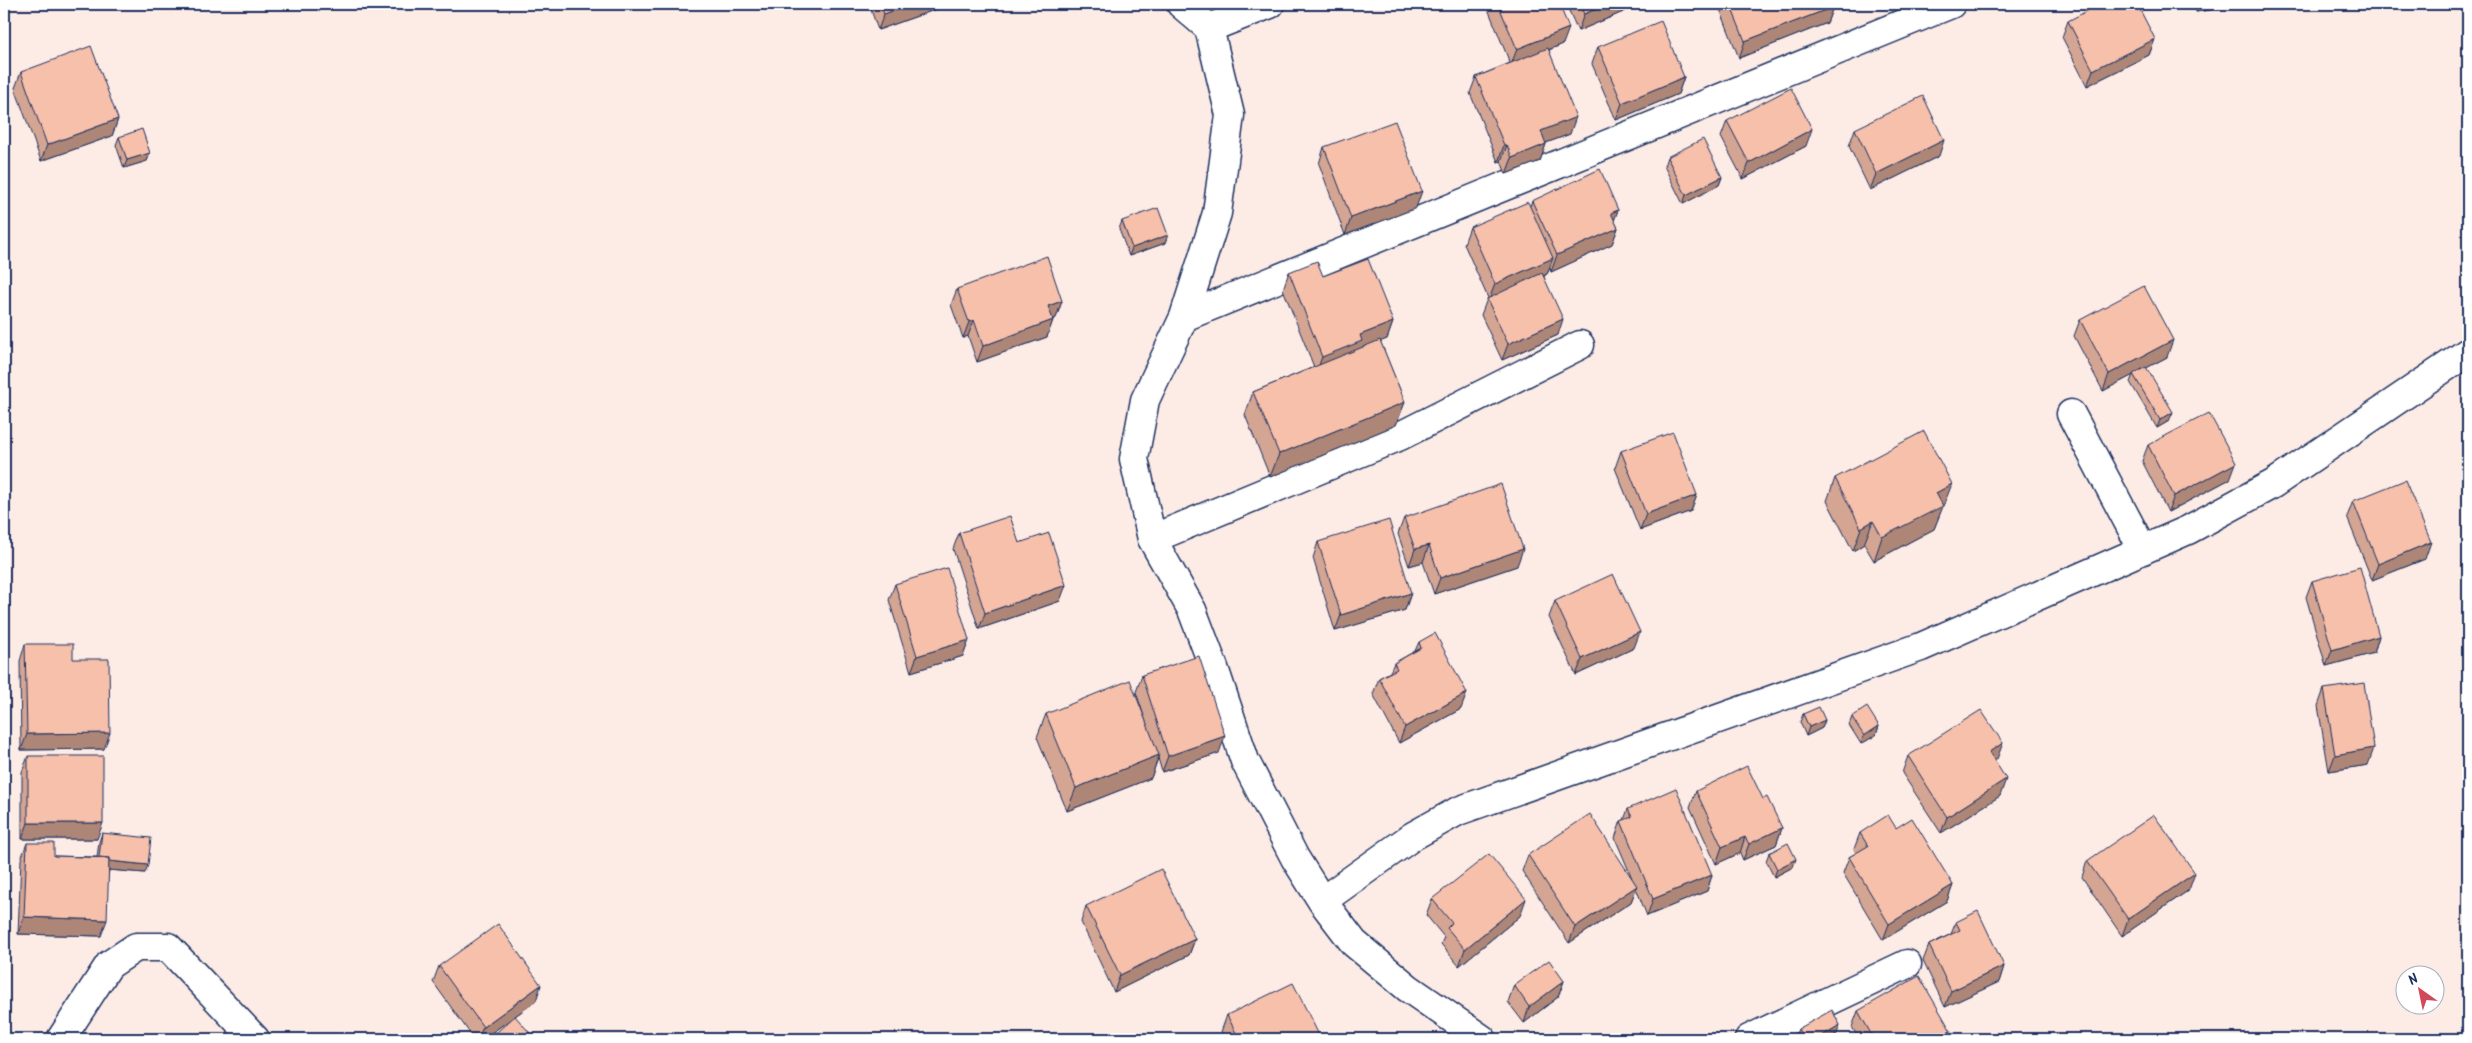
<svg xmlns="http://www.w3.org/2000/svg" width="2472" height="1043" viewBox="0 0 2472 1043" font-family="Kalam,sans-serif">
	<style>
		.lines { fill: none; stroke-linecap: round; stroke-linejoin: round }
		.minor-casing { stroke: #1b2f5e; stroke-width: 31 }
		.minor { stroke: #fff; stroke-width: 28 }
		.wall { fill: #d4a593; stroke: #1b2f5e }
		.shaded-wall { fill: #ad8678; stroke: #1b2f5e }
		.building { fill: #f7c0ab; stroke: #1b2f5e }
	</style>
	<rect width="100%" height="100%" fill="#fdece6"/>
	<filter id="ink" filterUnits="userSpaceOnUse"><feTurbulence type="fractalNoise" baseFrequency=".02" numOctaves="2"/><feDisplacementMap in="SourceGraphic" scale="10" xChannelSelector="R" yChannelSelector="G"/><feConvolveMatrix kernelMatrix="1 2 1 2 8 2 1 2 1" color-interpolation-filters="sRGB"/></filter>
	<g filter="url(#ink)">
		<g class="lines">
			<defs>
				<path id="minor" d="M 1181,4 L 1209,28 L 1230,115 L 1217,213 L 1184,317 L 1145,400 L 1134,459 L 1152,539 L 1192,610 L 1214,668 L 1245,761 L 1295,858 L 1322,901 L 1354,943 L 1408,988 L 1482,1039
					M 1209,28 L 1270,4
					M 1184,317 L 1951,4
					M 2071,414 L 2143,550
					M 1152,539 L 1400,436 L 1580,345
					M 1322,901 L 1413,836 L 1458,811 L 1921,647 L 2188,530 L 2273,484 L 2468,352
					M 61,1039 L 109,965 L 136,947 L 168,947 L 255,1039
					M 1749,1039 L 1907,964"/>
			</defs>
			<use href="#minor" class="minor-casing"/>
			<use href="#minor" class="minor"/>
		</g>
		<path class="wall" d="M 862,4 L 951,4 L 878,30 L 869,4 L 863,6 Z
			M 1486,4 L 1559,4 L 1563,44 L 1549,50 L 1570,134 L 1546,143 L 1546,144 L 1540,161 L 1506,174 L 1501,161 L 1498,162 L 1470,93 L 1476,77 L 1510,63 Z
			M 1566,4 L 1642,4 L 1578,31 Z
			M 1718,4 L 1832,4 L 1833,7 L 1827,23 L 1739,58 Z
			M 2195,4 L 2247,4 L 2196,12 Z
			M 2068,21 L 2155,39 L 2149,55 L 2087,86 L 2062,37 Z
			M 1598,47 L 1684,77 L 1678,94 L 1616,120 L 1592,64 Z
			M 21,72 L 118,119 L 112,136 L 41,161 L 15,88 Z
			M 1727,121 L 1806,146 L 1743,179 L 1721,137 Z
			M 1855,129 L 1939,156 L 1870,190 L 1849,146 Z
			M 119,137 L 150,153 L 147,161 L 124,168 L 116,145 Z
			M 1324,147 L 1416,208 L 1345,235 L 1319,164 Z
			M 1667,157 L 1722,177 L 1719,185 L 1683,204 L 1664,166 Z
			M 1532,201 L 1618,210 L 1614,220 L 1618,228 L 1612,244 L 1551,272 L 1550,268 L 1547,274 L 1544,276 L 1558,335 L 1502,360 L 1481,315 L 1487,299 L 1488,298 L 1464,244 L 1470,227 L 1530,206 Z
			M 1122,221 L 1165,243 L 1129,256 L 1119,229 Z
			M 1289,272 L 1323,276 L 1393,322 L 1387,339 L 1380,341 L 1405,402 L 1396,425 L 1270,477 L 1245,415 L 1253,392 L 1314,367 L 1283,289 Z
			M 957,289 L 1062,301 L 1056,318 L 1053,319 L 1053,320 L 1047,337 L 977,362 L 968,336 L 963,338 L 951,305 Z
			M 2080,320 L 2167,357 L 2146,368 L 2169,421 L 2157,428 L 2130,382 L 2133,375 L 2103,391 L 2074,336 Z
			M 2148,445 L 2230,479 L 2168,512 L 2142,461 Z
			M 1621,451 L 1697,495 L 1691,511 L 1640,530 L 1615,468 Z
			M 1835,478 L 1943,508 L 1942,508 L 1934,529 L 1874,561 L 1864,544 L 1853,551 L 1827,501 Z
			M 2353,501 L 2425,559 L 2372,580 L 2347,517 Z
			M 1404,518 L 1517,566 L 1434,594 L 1423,562 L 1409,566 L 1398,534 Z
			M 959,533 L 1019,543 L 1060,601 L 979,629 L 953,549 Z
			M 1318,542 L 1411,593 L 1405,610 L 1335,631 L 1313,558 Z
			M 2312,581 L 2379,636 L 2374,653 L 2326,666 L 2306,597 Z
			M 895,584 L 969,640 L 963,656 L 911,672 L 889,600 Z
			M 1555,601 L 1634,648 L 1576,675 L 1549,617 Z
			M 1419,642 L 1461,709 L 1399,743 L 1373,694 L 1379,678 L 1390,672 L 1394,663 L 1415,651 Z
			M 25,644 L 73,659 L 104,749 L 21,750 L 20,661 Z
			M 1142,675 L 1219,753 L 1162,772 L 1158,758 L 1151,778 L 1067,811 L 1037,737 L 1046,714 L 1146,722 L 1136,692 Z
			M 2324,689 L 2368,765 L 2329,771 L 2318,706 Z
			M 1803,714 L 1825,720 L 1822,728 L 1806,736 L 1800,722 Z
			M 1852,717 L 1879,726 L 1876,735 L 1861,744 L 1849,725 Z
			M 28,756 L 97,839 L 22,839 L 22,772 Z
			M 1908,756 L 1997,759 L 1995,761 L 2000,796 L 1941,833 L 1902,773 Z
			M 1696,791 L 1763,799 L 1782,828 L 1776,845 L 1743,860 L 1740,853 L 1716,864 L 1690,807 Z
			M 1628,809 L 1712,875 L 1707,891 L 1647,916 L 1636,888 L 1631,902 L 1569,943 L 1522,871 L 1528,855 L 1632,878 L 1615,838 L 1621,821 L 1624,820 Z
			M 1896,828 L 1953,885 L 1947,901 L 1883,940 L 1843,873 L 1849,857 L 1856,853 L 1854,849 L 1860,833 Z
			M 102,833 L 145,873 L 109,870 L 101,936 L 18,934 L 21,859 L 27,843 L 54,856 L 97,857 L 99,842 Z
			M 1769,853 L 1793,867 L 1774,877 L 1766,861 Z
			M 2087,861 L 2189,890 L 2122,936 L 2082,877 Z
			M 1432,899 L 1520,916 L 1459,966 L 1441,944 L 1444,937 L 1426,915 Z
			M 1086,906 L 1195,939 L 1189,955 L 1114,992 L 1081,922 Z
			M 1956,922 L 2004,966 L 1999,982 L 1945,1007 L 1923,961 L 1929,945 L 1951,934 Z
			M 439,966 L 536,1001 L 483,1039 L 474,1039 L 433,982 Z
			M 1564,981 L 1558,997 L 1524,1023 L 1508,1002 L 1514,985 Z
			M 1858,1011 L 1948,1039 L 1859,1039 L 1852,1027 Z
			M 1227,1015 L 1321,1039 L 1225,1039 L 1221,1032 Z
			M 1798,1029 L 1837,1034 L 1828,1039 L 1796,1039 L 1795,1037 Z"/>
		<path class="shaded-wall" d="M 912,4 L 951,4 L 878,30 L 884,14 Z
			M 1609,4 L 1642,4 L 1578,31 L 1584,14 Z
			M 2199,4 L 2247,4 L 2196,12 Z
			M 1833,7 L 1827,23 L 1739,58 L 1745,41 Z
			M 1569,28 L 1563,44 L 1511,65 L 1517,49 Z
			M 2155,39 L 2149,55 L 2087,86 L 2093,70 Z
			M 1684,77 L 1678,94 L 1616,120 L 1622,103 Z
			M 1576,117 L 1570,134 L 1535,147 L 1541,131 Z
			M 118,119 L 112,136 L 41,161 L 47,145 Z
			M 1812,129 L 1806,146 L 1743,179 L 1749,163 Z
			M 1944,140 L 1939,156 L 1870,190 L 1876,174 Z
			M 1546,144 L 1540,161 L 1506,174 L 1512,158 Z
			M 1504,145 L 1507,145 L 1501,161 L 1498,162 Z
			M 150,153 L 147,161 L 124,168 L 127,160 Z
			M 1722,177 L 1719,185 L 1683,204 L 1686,195 Z
			M 1422,191 L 1416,208 L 1345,235 L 1351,218 Z
			M 1618,210 L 1612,226 L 1611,213 Z
			M 1618,228 L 1612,244 L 1551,272 L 1557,255 Z
			M 1168,235 L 1165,243 L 1129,256 L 1132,248 Z
			M 1553,258 L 1547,274 L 1489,300 L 1495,284 Z
			M 1062,301 L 1056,318 L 1042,323 L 1048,306 Z
			M 1563,319 L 1558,335 L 1502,360 L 1508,344 Z
			M 974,320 L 968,336 L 963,338 L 969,322 Z
			M 1053,320 L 1047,337 L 977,362 L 983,346 Z
			M 1393,322 L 1387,339 L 1359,350 L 1316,373 L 1322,357 L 1360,335 Z
			M 2173,340 L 2167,357 L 2103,391 L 2109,374 Z
			M 1405,402 L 1396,425 L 1270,477 L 1279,454 Z
			M 2173,412 L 2169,421 L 2157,428 L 2160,420 Z
			M 2236,463 L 2230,479 L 2168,512 L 2174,496 Z
			M 1952,484 L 1934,529 L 1874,561 L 1882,537 L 1936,493 Z
			M 1697,495 L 1691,511 L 1640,530 L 1646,514 Z
			M 1873,521 L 1864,544 L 1853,551 L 1861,528 Z
			M 2431,542 L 2425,559 L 2372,580 L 2378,564 Z
			M 1429,545 L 1423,562 L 1409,566 L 1415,549 Z
			M 1523,549 L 1517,566 L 1434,594 L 1440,578 Z
			M 1066,585 L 1060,601 L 979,629 L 985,613 Z
			M 1411,593 L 1405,610 L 1335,631 L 1341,615 Z
			M 1640,632 L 1634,648 L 1576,675 L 1582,659 Z
			M 2379,636 L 2374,653 L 2326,666 L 2332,650 Z
			M 969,640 L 963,656 L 911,672 L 917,656 Z
			M 1467,693 L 1461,709 L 1399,743 L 1405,727 Z
			M 1825,720 L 1822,728 L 1806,736 L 1809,727 Z
			M 1879,726 L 1876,735 L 1861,744 L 1864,736 Z
			M 110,733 L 104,749 L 21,750 L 27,734 Z
			M 1225,736 L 1219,753 L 1162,772 L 1168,756 Z
			M 2003,743 L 1997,759 L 1983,768 L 1989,752 Z
			M 2374,748 L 2368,765 L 2329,771 L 2335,755 Z
			M 1159,755 L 1151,778 L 1067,811 L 1076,788 Z
			M 2006,779 L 2000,796 L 1941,833 L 1947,817 Z
			M 28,823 L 103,823 L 97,839 L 22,839 Z
			M 1782,828 L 1776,845 L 1743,860 L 1749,844 Z
			M 1745,837 L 1740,853 L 1716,864 L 1722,847 Z
			M 1796,859 L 1793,867 L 1774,877 L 1777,869 Z
			M 99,860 L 148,865 L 145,873 L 96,869 Z
			M 2195,873 L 2189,890 L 2122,936 L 2128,919 Z
			M 1712,875 L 1707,891 L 1647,916 L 1653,899 Z
			M 1953,885 L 1947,901 L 1883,940 L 1889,924 Z
			M 1637,886 L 1631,902 L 1569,943 L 1575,927 Z
			M 1526,899 L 1520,916 L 1459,966 L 1465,949 Z
			M 24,917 L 107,920 L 101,936 L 18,934 Z
			M 1195,939 L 1189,955 L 1114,992 L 1120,975 Z
			M 2004,966 L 1999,982 L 1945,1007 L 1951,991 Z
			M 1564,981 L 1558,997 L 1524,1023 L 1529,1007 Z
			M 541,985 L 536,1001 L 483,1039 L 478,1039 L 483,1027 Z
			M 1840,1025 L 1837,1034 L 1828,1039 L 1816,1039 Z
			M 1951,1031 L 1948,1039 L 1936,1039 Z"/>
		<path class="building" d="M 880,4 L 912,4 L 884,14 Z
			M 1498,4 L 1559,4 L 1569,28 L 1517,49 Z
			M 1579,4 L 1609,4 L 1584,14 Z
			M 1730,4 L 1832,4 L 1833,7 L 1745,41 Z
			M 2100,4 L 2137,4 L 2155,39 L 2093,70 L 2068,21 Z
			M 1661,21 L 1684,77 L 1622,103 L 1598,47 Z
			M 91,46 L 118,119 L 47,145 L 21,72 Z
			M 1548,48 L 1576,117 L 1541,131 L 1546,144 L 1512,158 L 1507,145 L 1504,145 L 1476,77 Z
			M 1791,88 L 1812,129 L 1749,163 L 1727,121 Z
			M 1923,96 L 1944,140 L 1876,174 L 1855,129 Z
			M 1395,121 L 1422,191 L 1351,218 L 1324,147 Z
			M 142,129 L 150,153 L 127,160 L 119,137 Z
			M 1703,139 L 1722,177 L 1686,195 L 1667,157 Z
			M 1600,169 L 1618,210 L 1611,213 L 1618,228 L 1557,255 L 1532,201 Z
			M 1528,202 L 1553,258 L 1495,284 L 1470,227 Z
			M 1158,208 L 1168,235 L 1132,248 L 1122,221 Z
			M 1047,256 L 1062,301 L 1048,306 L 1053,320 L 983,346 L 974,320 L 969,322 L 957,289 Z
			M 1368,259 L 1393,322 L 1360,335 L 1362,341 L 1322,357 L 1289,272 L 1317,261 L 1323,276 Z
			M 1542,273 L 1563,319 L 1508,344 L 1487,299 Z
			M 2144,286 L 2173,340 L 2109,374 L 2080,320 Z
			M 1380,340 L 1405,402 L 1279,454 L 1253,392 Z
			M 2146,367 L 2173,412 L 2160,420 L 2133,374 Z
			M 2209,413 L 2236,463 L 2174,496 L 2148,445 Z
			M 1924,431 L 1952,484 L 1936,493 L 1943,506 L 1882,537 L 1873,521 L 1861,528 L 1835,478 Z
			M 1673,432 L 1697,495 L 1646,514 L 1621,451 Z
			M 2405,480 L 2431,542 L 2378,564 L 2353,501 Z
			M 1501,484 L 1523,549 L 1440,578 L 1429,545 L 1415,549 L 1404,518 Z
			M 1010,516 L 1019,543 L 1049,533 L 1066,585 L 985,613 L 959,533 Z
			M 1389,520 L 1411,593 L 1341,615 L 1318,542 Z
			M 2360,567 L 2379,636 L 2332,650 L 2312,581 Z
			M 947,568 L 969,640 L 917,656 L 895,584 Z
			M 1613,574 L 1640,632 L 1582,659 L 1555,601 Z
			M 1435,633 L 1467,693 L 1405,727 L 1379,678 L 1397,669 L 1394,663 L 1421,648 L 1419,642 Z
			M 25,644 L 73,644 L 73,659 L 109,659 L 110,733 L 27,734 Z
			M 1199,656 L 1225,736 L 1168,756 L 1142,675 Z
			M 1130,680 L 1159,755 L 1076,788 L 1046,714 Z
			M 2364,683 L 2374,748 L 2335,755 L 2324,689 Z
			M 1819,707 L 1825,720 L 1809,727 L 1803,714 Z
			M 1867,707 L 1879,726 L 1864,736 L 1852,717 Z
			M 1981,710 L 2003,743 L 1989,752 L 2006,779 L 1947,817 L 1908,756 Z
			M 28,756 L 103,756 L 103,823 L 28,823 Z
			M 1747,766 L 1763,799 L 1767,797 L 1782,828 L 1749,844 L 1745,837 L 1722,847 L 1696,791 Z
			M 1676,788 L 1712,875 L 1653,899 L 1621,821 L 1632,817 L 1628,809 Z
			M 1590,814 L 1637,886 L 1575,927 L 1528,855 Z
			M 1888,815 L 1896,828 L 1912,818 L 1953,885 L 1889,924 L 1849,857 L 1868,846 L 1860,833 Z
			M 2154,815 L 2195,873 L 2128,919 L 2087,861 Z
			M 102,833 L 151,838 L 148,865 L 109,861 L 109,858 L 99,857 Z
			M 27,843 L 54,843 L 54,856 L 109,858 L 107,920 L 24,917 Z
			M 1788,843 L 1796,859 L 1777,869 L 1769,853 Z
			M 1489,854 L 1526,899 L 1465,949 L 1447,928 L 1452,923 L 1432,899 Z
			M 1161,869 L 1195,939 L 1120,975 L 1086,906 Z
			M 1978,911 L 2004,966 L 1951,991 L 1929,945 L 1960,930 L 1956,922 Z
			M 498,924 L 541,985 L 483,1027 L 439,966 Z
			M 1549,960 L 1564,981 L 1529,1007 L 1514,985 Z
			M 1919,976 L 1951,1031 L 1936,1039 L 1874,1039 L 1858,1011 Z
			M 1293,983 L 1321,1039 L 1239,1039 L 1227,1015 Z
			M 1832,1010 L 1840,1025 L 1816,1039 L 1804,1039 L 1798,1029 Z
			M 515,1016 L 535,1039 L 489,1039 Z"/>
	</g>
	<rect width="2472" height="1043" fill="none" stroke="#fff" stroke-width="20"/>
	<rect x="10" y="10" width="2452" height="1023" fill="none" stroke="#1b2f5e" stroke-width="2" filter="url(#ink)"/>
	<g transform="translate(2420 990) rotate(327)"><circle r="24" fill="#ffffff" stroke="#a4acbf"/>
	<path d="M0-4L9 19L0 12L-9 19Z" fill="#d1495b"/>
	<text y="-8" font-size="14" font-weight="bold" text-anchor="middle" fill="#1b2f5e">N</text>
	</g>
</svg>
